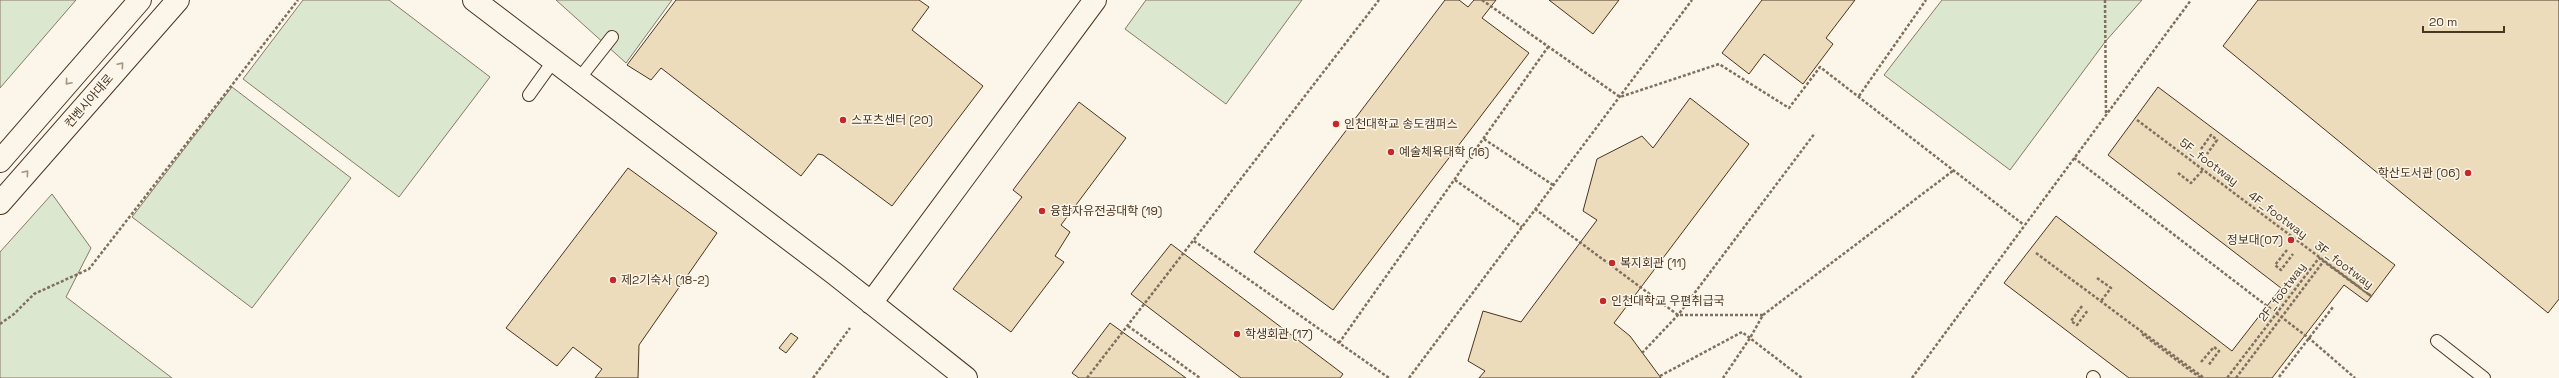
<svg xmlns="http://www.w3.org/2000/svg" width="2559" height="378" viewBox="0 0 2559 378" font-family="'Space Grotesk','Noto Sans KR',sans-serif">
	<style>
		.green { fill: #dce7d0; stroke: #887966 }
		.building { fill: #ecdcbc; stroke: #4a3520 }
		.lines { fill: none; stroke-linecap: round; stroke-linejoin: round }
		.service-casing { stroke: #4a3520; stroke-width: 14 }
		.minor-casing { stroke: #4a3520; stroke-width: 24 }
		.secondary-casing { stroke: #4a3520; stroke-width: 24 }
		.path { stroke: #7f6f5c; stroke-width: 2.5; stroke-dasharray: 3 2; stroke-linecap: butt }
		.service { stroke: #fbf6e9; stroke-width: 12 }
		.minor { stroke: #fbf6e9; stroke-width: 22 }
		.secondary { stroke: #fbf6e9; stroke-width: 22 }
		.oneway { stroke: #a29684 }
		.poi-dot { fill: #c62828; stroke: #fbf6e9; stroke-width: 1.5 }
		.labels { text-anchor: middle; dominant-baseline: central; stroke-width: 3; stroke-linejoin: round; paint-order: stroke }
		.street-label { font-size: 12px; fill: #4a3520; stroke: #fbf6e9 }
		.poi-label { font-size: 12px; fill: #4a3520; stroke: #fbf6e9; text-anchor: start }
	</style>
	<rect width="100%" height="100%" fill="#fbf6e9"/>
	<path class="green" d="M 0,0 L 76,0 L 0,88 Z
		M 303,0 L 389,0 L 490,77 L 399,197 L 243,79 Z
		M 556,0 L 672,0 L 626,63 Z
		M 1146,0 L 1302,0 L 1226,104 L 1125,29 Z
		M 1942,0 L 2142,0 L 2105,42 L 2010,170 L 1884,75 Z
		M 232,87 L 351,178 L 252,308 L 132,217 Z
		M 52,194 L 91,248 L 66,297 L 172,378 L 0,378 L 0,252 Z"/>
	<path class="building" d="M 676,0 L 919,0 L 929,7 L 912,30 L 983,86 L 892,206 L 823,155 L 818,154 L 801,176 L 661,68 L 651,80 L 627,65 Z
		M 1445,0 L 1459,0 L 1468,7 L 1474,0 L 1496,0 L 1482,18 L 1529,53 L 1333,310 L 1254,252 Z
		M 1549,0 L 1619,0 L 1593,34 Z
		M 1762,0 L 1855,0 L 1826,38 L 1833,44 L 1803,84 L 1764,54 L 1749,74 L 1722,53 Z
		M 2258,0 L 2559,0 L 2559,299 L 2548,313 L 2223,46 Z
		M 2158,87 L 2395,265 L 2367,302 L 2344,285 L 2272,378 L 2129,378 L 2004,283 L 2056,216 L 2232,351 L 2281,288 L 2108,155 Z
		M 1690,98 L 1749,144 L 1614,323 L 1630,336 L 1661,378 L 1479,378 L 1485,371 L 1468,361 L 1483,311 L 1521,322 L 1597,220 L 1583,211 L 1597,159 L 1642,136 L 1653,148 Z
		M 1079,102 L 1126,138 L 1061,225 L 1070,232 L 1055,256 L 1064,262 L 1011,332 L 953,289 L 1022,197 L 1013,190 Z
		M 628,168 L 717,233 L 639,345 L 638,378 L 595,378 L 602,369 L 573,347 L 557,366 L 506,328 Z
		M 1171,244 L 1343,374 L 1340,378 L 1241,378 L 1131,294 Z
		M 1110,323 L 1186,378 L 1079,378 L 1072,373 Z
		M 791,333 L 798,338 L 786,353 L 779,348 Z"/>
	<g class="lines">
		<defs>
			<path id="service" d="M 579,79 L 612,37
				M 529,95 L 554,60
				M 2437,341 L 2484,378
				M 2093,377 L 2094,378"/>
			<path id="minor" d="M 474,0 L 835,274 L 966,378
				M 871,303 L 1095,0"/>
			<path id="secondary" d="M 0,161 L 140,0
				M 0,203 L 178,0"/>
		</defs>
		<use href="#service" class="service-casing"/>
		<use href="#minor" class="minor-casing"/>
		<use href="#secondary" class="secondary-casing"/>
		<path class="path" d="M 1482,0 L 1620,97 L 1719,64 L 1789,108 L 1820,67 L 2024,225
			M 2105,0 L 2106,113
			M 1859,96 L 1926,0
			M 2137,120 L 2371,296 L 2319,258 L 2227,378
			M 1484,139 L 1553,185
			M 2201,149 L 2211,135 L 2217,140 L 2207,154
			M 2074,158 L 2310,339 L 2355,378
			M 2178,173 L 2191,183 L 2203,170
			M 1455,180 L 1522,227
			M 1535,209 L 1678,315 L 1763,315 L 1750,338 L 1723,378
			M 1194,241 L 1389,378
			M 2287,250 L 2275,265 L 2281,270 L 2293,254
			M 2036,253 L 2204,378
			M 2097,278 L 2111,288 L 2101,301
			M 2082,306 L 2071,321 L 2077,325 L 2088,310
			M 1763,315 L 1954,170
			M 0,324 L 14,314 L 34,294 L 89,269 L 298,0
			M 1128,326 L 1200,378
			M 2142,334 L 2195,374
			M 1339,343 L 1548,47
			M 1642,353 L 1678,315 L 1815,133
			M 2201,362 L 2214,347 L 2219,351 L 2208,366
			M 2194,373 L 2201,378
			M 1660,376 L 1742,332 L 1802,378
			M 2279,377 L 2333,307
			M 813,378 L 850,328
			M 1087,378 L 1379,0
			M 1409,378 L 1692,0
			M 1912,378 L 2191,0
			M 2236,378 L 2323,262"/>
		<use href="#service" class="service"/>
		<use href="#minor" class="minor"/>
		<use href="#secondary" class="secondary"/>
	</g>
	<defs><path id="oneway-chevron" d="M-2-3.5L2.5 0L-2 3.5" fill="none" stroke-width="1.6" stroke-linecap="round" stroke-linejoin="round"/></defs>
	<g class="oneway">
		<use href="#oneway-chevron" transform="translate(121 65) rotate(-49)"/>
		<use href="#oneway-chevron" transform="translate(68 82) rotate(131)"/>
		<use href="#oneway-chevron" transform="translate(26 173) rotate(-49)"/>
	</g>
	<g class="poi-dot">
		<circle cx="843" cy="120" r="4"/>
		<circle cx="1336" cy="124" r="4"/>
		<circle cx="1391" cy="152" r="4"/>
		<circle cx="2468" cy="173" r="4"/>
		<circle cx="1042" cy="211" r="4"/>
		<circle cx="2291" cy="240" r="4"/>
		<circle cx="1612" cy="263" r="4"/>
		<circle cx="613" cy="280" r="4"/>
		<circle cx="1603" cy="301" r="4"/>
		<circle cx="1237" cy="334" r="4"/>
	</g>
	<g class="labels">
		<g class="street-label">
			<text transform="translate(89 101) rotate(-49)">컨벤시아대로</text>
			<text transform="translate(2209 162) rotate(37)">5F_footway</text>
			<text transform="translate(2278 215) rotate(37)">4F_footway</text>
			<text transform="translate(2344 265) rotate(37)">3F_footway</text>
			<text transform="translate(2282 292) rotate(-53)">2F_footway</text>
		</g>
		<g class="poi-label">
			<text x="851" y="120">스포츠센터 (20)</text>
			<text x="1344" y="124">인천대학교 송도캠퍼스</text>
			<text x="1399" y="152">예술체육대학 (16)</text>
			<text x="2460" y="173" text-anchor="end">학산도서관 (06)</text>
			<text x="1050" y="211">융합자유전공대학 (19)</text>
			<text x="2283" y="240" text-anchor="end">정보대(07)</text>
			<text x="1620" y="263">복지회관 (11)</text>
			<text x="621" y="280">제2기숙사 (18-2)</text>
			<text x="1611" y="301">인천대학교 우편취급국</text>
			<text x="1245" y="334">학생회관 (17)</text>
		</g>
	</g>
	<path d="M2423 26v6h81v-6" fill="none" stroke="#4a3520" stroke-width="2"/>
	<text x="2429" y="26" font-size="12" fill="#4a3520" stroke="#fbf6e9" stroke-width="3" paint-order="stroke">20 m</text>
</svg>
